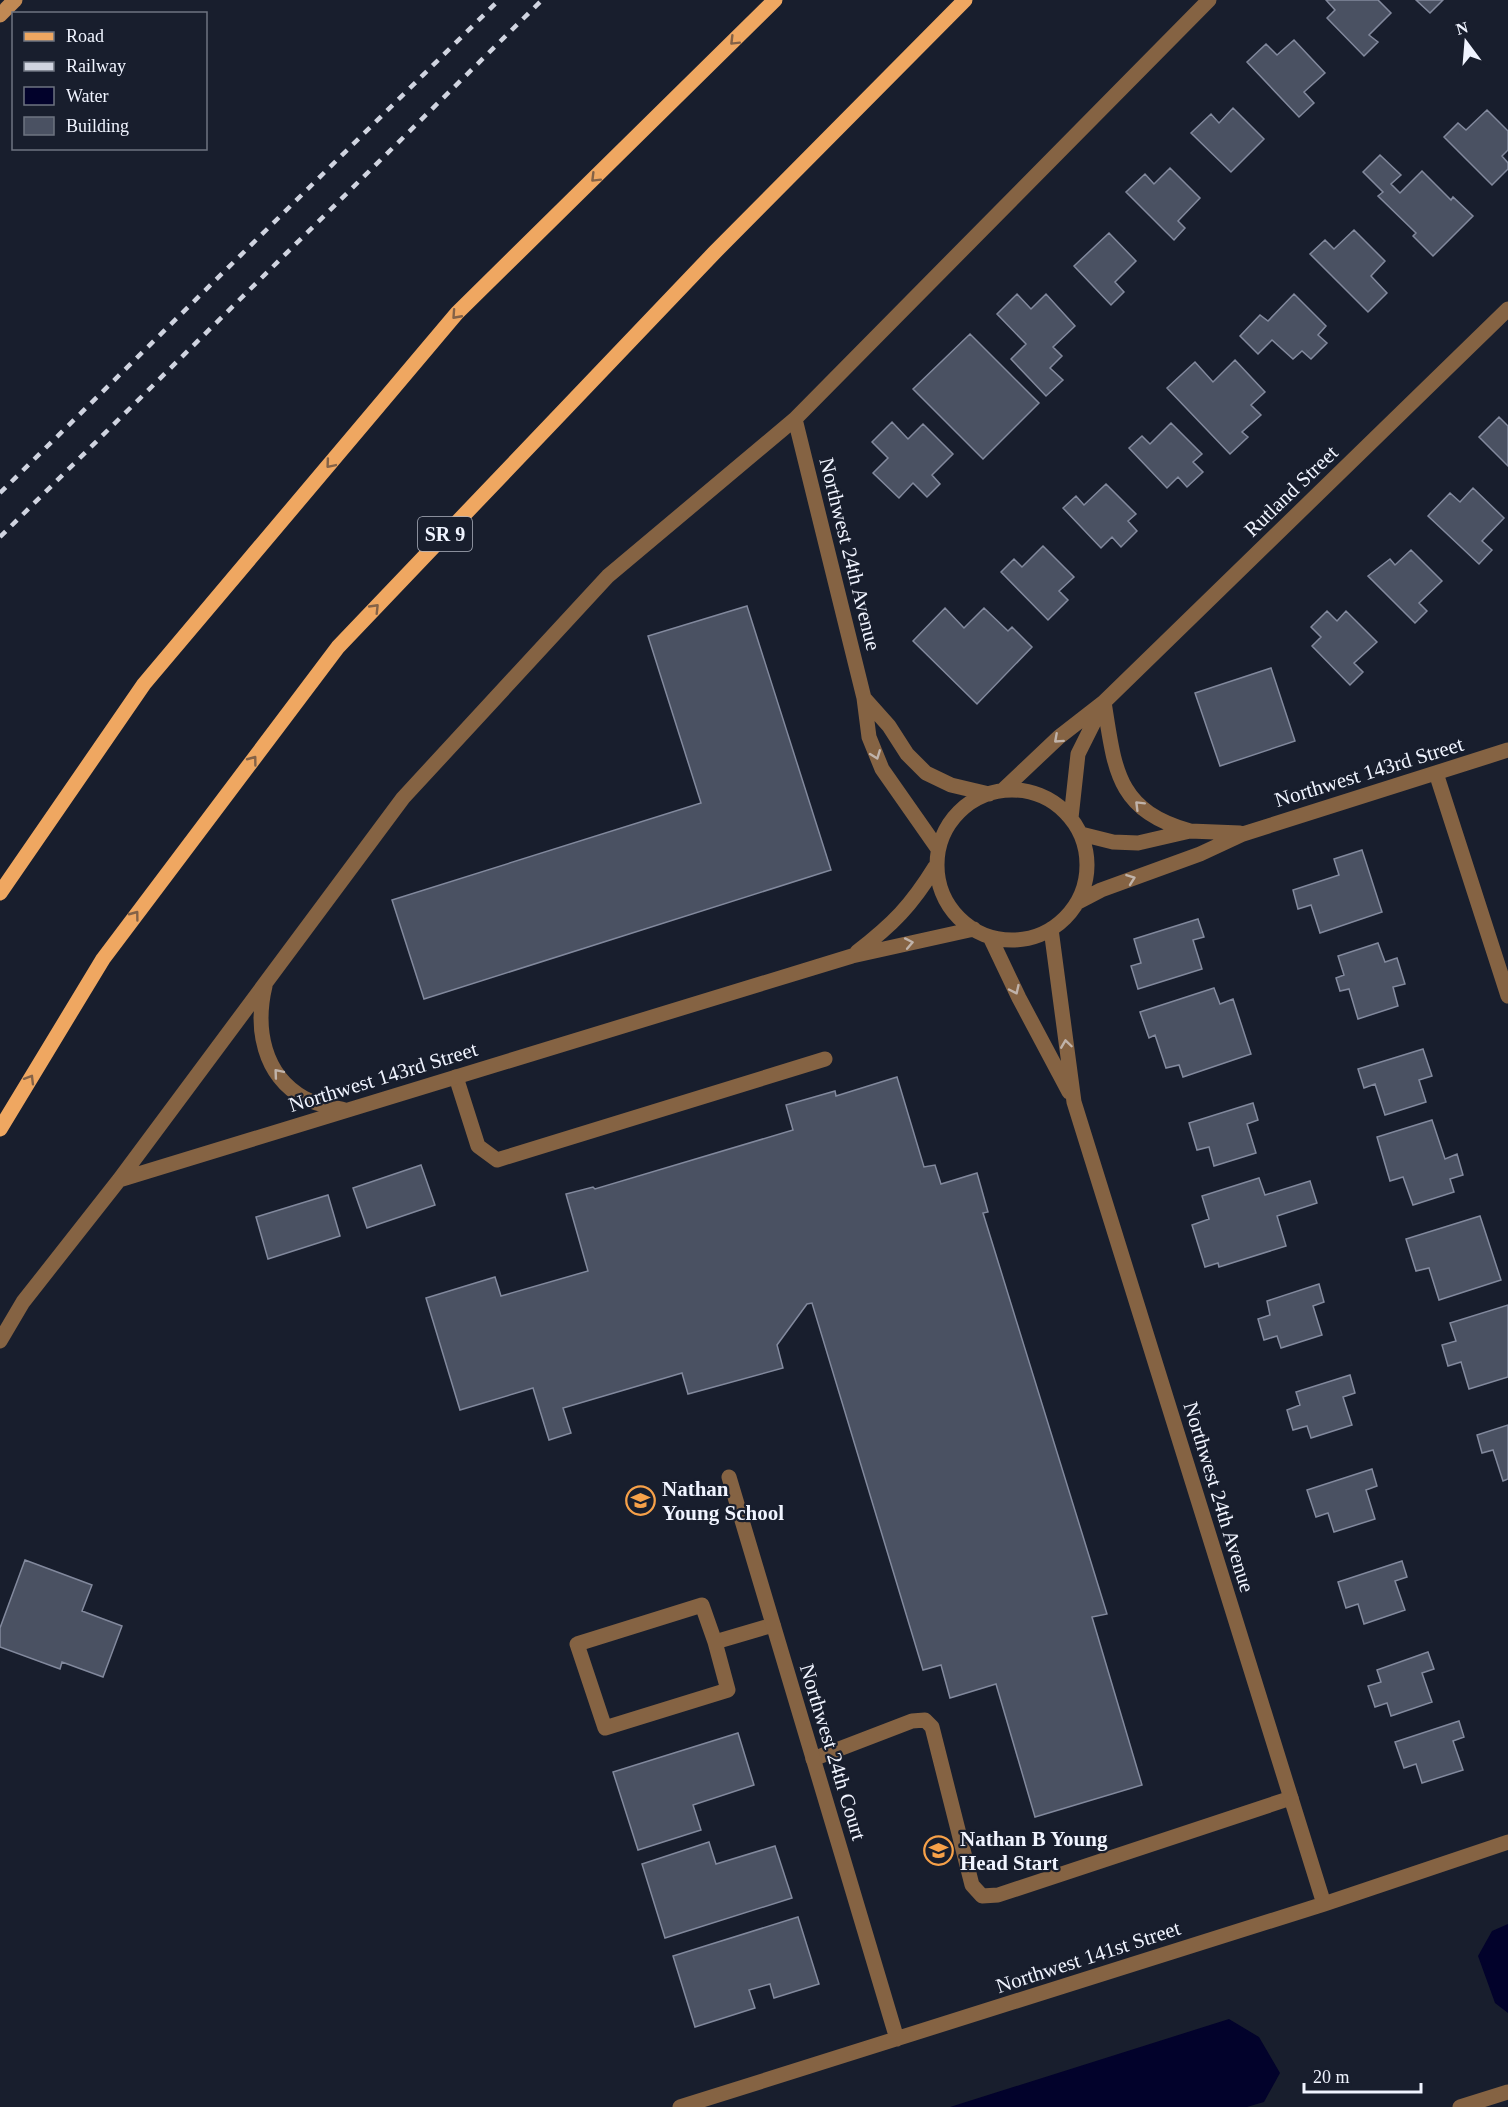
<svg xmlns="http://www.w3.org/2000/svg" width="1508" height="2107" viewBox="0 0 1508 2107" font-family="Georgia,serif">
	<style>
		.water { fill: #02022b }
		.building { fill: #4a5162; stroke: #82899d; stroke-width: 1.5 }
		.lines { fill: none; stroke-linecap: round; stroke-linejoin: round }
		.lane { stroke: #856343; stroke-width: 15 }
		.street { stroke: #856343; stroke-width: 15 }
		.secondary { stroke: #c08954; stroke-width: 15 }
		.primary { stroke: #efa761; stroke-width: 15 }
		.rail { stroke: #d0d4e0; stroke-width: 4.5; stroke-dasharray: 8 8; stroke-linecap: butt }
		.oneway { stroke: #846247 }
		.oneway2 { stroke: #c0b3aa }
		.labels { text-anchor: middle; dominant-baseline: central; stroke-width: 4.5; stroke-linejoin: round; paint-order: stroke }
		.shield { fill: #181e2d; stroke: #afb4c0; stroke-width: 1.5 }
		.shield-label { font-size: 20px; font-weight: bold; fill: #f0f4ff }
		.street-label { font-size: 21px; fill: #f0f4ff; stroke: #181e2d }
		.poi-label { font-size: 21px; font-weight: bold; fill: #f0f4ff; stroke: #181e2d; text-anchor: start }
	</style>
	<rect width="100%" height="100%" fill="#181e2d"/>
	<path class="water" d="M 1508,1924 L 1508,2013 L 1495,2003 L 1478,1956 L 1492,1931 Z
		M 1229,2019 L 1259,2037 L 1280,2073 L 1264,2102 L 1247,2107 L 950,2107 Z"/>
	<path class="building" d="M 1326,0 L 1378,0 L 1391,13 L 1369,35 L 1378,42 L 1364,56 L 1327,18 L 1335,10 Z
		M 1416,0 L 1443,0 L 1430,13 Z
		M 1294,40 L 1325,73 L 1304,92 L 1314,103 L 1299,117 L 1247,62 L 1266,44 L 1277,55 Z
		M 1233,108 L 1264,139 L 1231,172 L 1191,133 L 1211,114 L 1219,123 Z
		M 1487,110 L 1508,131 L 1508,150 L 1502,156 L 1508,163 L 1508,169 L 1492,185 L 1444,137 L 1458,123 L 1466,130 Z
		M 1380,155 L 1401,175 L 1391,184 L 1400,193 L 1422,171 L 1451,200 L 1453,197 L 1473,216 L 1433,256 L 1413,236 L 1416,233 L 1378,196 L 1383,192 L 1363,172 Z
		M 1170,168 L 1200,198 L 1178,221 L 1185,228 L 1174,240 L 1126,192 L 1145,174 L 1154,184 Z
		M 1354,230 L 1385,261 L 1371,276 L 1387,293 L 1368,312 L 1310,254 L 1325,240 L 1334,249 Z
		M 1109,233 L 1136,261 L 1115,282 L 1124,292 L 1111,305 L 1074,266 Z
		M 1017,294 L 1031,309 L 1046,294 L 1075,326 L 1053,347 L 1062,356 L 1050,368 L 1063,380 L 1046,396 L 1011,359 L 1026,344 L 997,314 Z
		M 1294,294 L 1326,326 L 1318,335 L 1327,343 L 1311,359 L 1302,351 L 1293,359 L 1272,340 L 1258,354 L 1240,336 L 1260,315 L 1268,321 Z
		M 970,334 L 1039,403 L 983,459 L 913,389 Z
		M 1235,360 L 1265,392 L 1251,405 L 1261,415 L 1242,432 L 1248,437 L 1230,454 L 1167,388 L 1195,362 L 1213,382 Z
		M 1499,417 L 1508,426 L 1508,466 L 1479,437 Z
		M 892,422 L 908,439 L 923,424 L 953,454 L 932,475 L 940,484 L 927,497 L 913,483 L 899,498 L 873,473 L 888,458 L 872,442 Z
		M 1171,423 L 1202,454 L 1193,462 L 1203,472 L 1187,487 L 1178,477 L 1167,488 L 1129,448 L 1142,436 L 1150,444 Z
		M 1106,484 L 1136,514 L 1128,521 L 1137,531 L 1121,547 L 1112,537 L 1101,548 L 1063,508 L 1076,496 L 1084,505 Z
		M 1473,488 L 1504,518 L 1482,541 L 1492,550 L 1479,564 L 1428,516 L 1450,493 L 1460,502 Z
		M 1043,546 L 1074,577 L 1059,591 L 1068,600 L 1048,620 L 1001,572 L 1014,559 L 1022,567 Z
		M 1411,550 L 1442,581 L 1419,603 L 1427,611 L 1415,623 L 1368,576 L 1390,559 L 1395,565 Z
		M 747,606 L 831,870 L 424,999 L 392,900 L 701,803 L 648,636 Z
		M 945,608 L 964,628 L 984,608 L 1008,631 L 1012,627 L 1032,647 L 977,704 L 913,641 Z
		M 1327,611 L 1337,621 L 1346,611 L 1377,642 L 1354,663 L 1363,672 L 1350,685 L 1312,646 L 1321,637 L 1311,627 Z
		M 1271,668 L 1295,741 L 1220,766 L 1195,693 Z
		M 1362,850 L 1382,912 L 1320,933 L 1311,905 L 1298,909 L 1293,890 L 1339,875 L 1334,859 Z
		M 1198,919 L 1204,937 L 1193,940 L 1202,969 L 1138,989 L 1131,966 L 1141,963 L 1134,939 Z
		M 1378,943 L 1385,962 L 1397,958 L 1405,984 L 1393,987 L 1398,1006 L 1358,1019 L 1349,989 L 1340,991 L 1336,978 L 1344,975 L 1338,956 Z
		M 1214,988 L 1220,1004 L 1233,999 L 1251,1054 L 1183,1077 L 1179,1065 L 1166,1068 L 1155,1035 L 1149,1038 L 1140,1012 Z
		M 1423,1049 L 1432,1076 L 1419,1080 L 1426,1102 L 1385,1115 L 1375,1084 L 1364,1088 L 1358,1069 Z
		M 897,1077 L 924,1167 L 935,1165 L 941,1184 L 977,1173 L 988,1212 L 983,1213 L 1107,1614 L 1092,1617 L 1142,1785 L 1035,1817 L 996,1684 L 950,1698 L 941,1665 L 923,1670 L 812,1303 L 807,1304 L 777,1345 L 783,1368 L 688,1394 L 682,1373 L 563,1408 L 571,1433 L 549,1440 L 533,1388 L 460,1410 L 426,1298 L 495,1277 L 501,1296 L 588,1271 L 566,1194 L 593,1187 L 595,1189 L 793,1130 L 786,1105 L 835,1091 L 836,1096 Z
		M 1253,1103 L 1258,1120 L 1247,1124 L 1256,1153 L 1214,1166 L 1209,1147 L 1197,1150 L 1189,1123 Z
		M 1432,1120 L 1445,1159 L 1457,1154 L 1463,1175 L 1450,1179 L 1454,1192 L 1413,1205 L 1403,1177 L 1390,1181 L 1377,1137 Z
		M 421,1165 L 435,1205 L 367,1228 L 353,1188 Z
		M 1259,1178 L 1265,1195 L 1310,1181 L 1317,1203 L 1277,1216 L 1286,1246 L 1219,1267 L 1218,1263 L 1205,1267 L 1192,1225 L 1209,1219 L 1202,1196 Z
		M 328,1195 L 340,1236 L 268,1259 L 256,1217 Z
		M 1480,1216 L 1501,1280 L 1439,1300 L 1429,1268 L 1416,1271 L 1406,1239 Z
		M 1319,1284 L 1324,1302 L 1313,1306 L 1322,1335 L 1281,1348 L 1277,1336 L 1264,1340 L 1258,1319 L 1270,1315 L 1267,1301 Z
		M 1508,1305 L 1508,1377 L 1469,1389 L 1461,1362 L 1448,1366 L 1442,1345 L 1456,1341 L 1450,1323 Z
		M 1350,1375 L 1355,1393 L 1343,1397 L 1352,1425 L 1311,1438 L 1307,1426 L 1293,1430 L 1287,1410 L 1300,1405 L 1296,1392 Z
		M 1508,1425 L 1508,1479 L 1503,1481 L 1493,1450 L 1482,1453 L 1477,1435 Z
		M 1372,1469 L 1377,1486 L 1366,1490 L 1375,1519 L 1334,1532 L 1328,1513 L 1316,1517 L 1307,1490 Z
		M 25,1560 L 92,1585 L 82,1611 L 122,1626 L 103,1677 L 62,1662 L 60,1669 L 0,1647 L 0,1628 Z
		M 1402,1561 L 1407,1577 L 1395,1581 L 1405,1610 L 1364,1624 L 1358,1604 L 1346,1608 L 1338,1582 Z
		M 1428,1652 L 1434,1669 L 1422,1673 L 1432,1702 L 1391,1716 L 1387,1703 L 1375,1707 L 1368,1686 L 1381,1682 L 1377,1670 Z
		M 1459,1721 L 1464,1737 L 1453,1741 L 1463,1770 L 1422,1783 L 1416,1764 L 1404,1768 L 1395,1742 Z
		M 738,1733 L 754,1785 L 693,1805 L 701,1830 L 638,1850 L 613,1772 Z
		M 709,1842 L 716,1864 L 775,1846 L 792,1898 L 665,1938 L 642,1864 Z
		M 798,1917 L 819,1984 L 774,1998 L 770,1984 L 749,1990 L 755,2008 L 695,2027 L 673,1956 Z"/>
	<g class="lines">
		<path class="lane" d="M 456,1077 L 478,1146 L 497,1160 L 825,1059
			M 715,1642 L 728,1690 L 605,1728 L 577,1644 L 702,1605 L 715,1642 L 773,1625
			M 813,1759 L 912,1721 L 925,1720 L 932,1727 L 972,1885 L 982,1896 L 998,1895 L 1291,1798"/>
		<path class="street" d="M 795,419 L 864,698 L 869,737 L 882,769 L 938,849
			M 864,698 L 889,726 L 907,754 L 926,773 L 951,785 L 989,794
			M 1104,702 C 1115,770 1116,810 1190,831
			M 1436,773 L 1508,996
			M 1003,790 L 1059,737 L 1104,702 L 1508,309
			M937 865a75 75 0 1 1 150 0a75 75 0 1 1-150 0Z
			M 1071,818 L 1078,754 L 1101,708
			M 1081,834 L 1113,842 L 1138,843 L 1190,831 L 1240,833
			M 1078,902 L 1101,890 L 1200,854 L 1243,834 L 1508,750
			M 1051,929 L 1074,1102 L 1324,1904
			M 990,937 L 1019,998 L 1069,1092
			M 857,952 C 893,924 911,906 935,867
			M 265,986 C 255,1028 263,1075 304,1098 C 317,1105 332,1107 345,1110
			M 119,1180 L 852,956 L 974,929
			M 0,1341 L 23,1302 L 119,1180 L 403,798 L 608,576 L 795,419 L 1209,0
			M 729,1477 L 897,2039
			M 680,2107 L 1324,1904 L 1508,1842
			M 1460,2107 L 1508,2092"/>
		<path class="secondary" d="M 0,15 L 15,0"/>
		<path class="primary" d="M 0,893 L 144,684 L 457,313 L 775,0
			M 0,1129 L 103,959 L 338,647 L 714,253 L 965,0"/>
		<path class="rail" d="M 0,493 L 499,0
			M 0,537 L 542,0"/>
	</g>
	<defs><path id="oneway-chevron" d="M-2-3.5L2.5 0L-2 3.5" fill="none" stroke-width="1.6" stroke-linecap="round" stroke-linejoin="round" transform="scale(1.5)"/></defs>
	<g class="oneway">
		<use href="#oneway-chevron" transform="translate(734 41) rotate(135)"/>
		<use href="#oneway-chevron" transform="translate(595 178) rotate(135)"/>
		<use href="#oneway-chevron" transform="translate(456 315) rotate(132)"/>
		<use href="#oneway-chevron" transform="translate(330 464) rotate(130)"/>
		<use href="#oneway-chevron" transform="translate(375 608) rotate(-46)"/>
		<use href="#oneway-chevron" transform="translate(253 760) rotate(-53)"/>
		<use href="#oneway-chevron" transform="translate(135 915) rotate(-53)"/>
		<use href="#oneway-chevron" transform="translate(30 1079) rotate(-59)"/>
	</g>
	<g class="oneway2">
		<use href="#oneway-chevron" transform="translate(1058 739) rotate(138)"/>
		<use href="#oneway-chevron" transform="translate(876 755) rotate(69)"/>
		<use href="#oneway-chevron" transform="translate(1139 805) rotate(-135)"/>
		<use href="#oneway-chevron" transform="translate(1131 879) rotate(-20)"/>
		<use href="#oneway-chevron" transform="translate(909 943) rotate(-11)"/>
		<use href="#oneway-chevron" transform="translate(1015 990) rotate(65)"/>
		<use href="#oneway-chevron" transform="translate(1066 1044) rotate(-98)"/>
		<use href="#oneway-chevron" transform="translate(278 1073) rotate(-130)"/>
	</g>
	<defs>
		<symbol id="school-ring" viewBox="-11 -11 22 22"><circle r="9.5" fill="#181e2d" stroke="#f7a149" stroke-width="1.5"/><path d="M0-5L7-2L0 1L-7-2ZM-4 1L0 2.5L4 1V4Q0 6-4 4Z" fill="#f7a149"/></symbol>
	</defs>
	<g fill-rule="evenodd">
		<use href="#school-ring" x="624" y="1484" width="33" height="33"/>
		<use href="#school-ring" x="922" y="1834" width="33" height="33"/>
	</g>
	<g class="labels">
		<rect class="shield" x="418" y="517" width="54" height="34" rx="4.5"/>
		<g class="shield-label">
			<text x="445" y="534">SR 9</text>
		</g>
		<g class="street-label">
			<text transform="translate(1291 491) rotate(-44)">Rutland Street</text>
			<text transform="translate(850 554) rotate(76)">Northwest 24th Avenue</text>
			<text transform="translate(1369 772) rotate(-17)">Northwest 143rd Street</text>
			<text transform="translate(383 1077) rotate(-17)">Northwest 143rd Street</text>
			<text transform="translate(1219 1497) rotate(73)">Northwest 24th Avenue</text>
			<text transform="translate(833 1752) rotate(73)">Northwest 24th Court</text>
			<text transform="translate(1088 1957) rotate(-18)">Northwest 141st Street</text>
		</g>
		<g class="poi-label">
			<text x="662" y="1489">Nathan<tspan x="662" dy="24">Young School</tspan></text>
			<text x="960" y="1839">Nathan B Young<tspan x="960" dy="24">Head Start</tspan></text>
		</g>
	</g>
	<rect x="12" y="12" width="195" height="138" fill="#181e2d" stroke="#6e7481" stroke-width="1.5"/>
	<rect x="24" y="32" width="30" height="9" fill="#efa761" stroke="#6e7481" stroke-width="1.5"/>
	<text x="66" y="42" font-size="18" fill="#f0f4ff">Road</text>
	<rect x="24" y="62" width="30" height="9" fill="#d0d4e0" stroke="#6e7481" stroke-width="1.5"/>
	<text x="66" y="72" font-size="18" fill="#f0f4ff">Railway</text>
	<rect x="24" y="87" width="30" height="18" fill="#02022b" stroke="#6e7481" stroke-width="1.5"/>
	<text x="66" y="102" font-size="18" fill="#f0f4ff">Water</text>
	<rect x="24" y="117" width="30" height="18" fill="#4a5162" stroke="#6e7481" stroke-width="1.5"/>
	<text x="66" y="132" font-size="18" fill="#f0f4ff">Building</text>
	<g transform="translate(1466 42) rotate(344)" stroke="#181e2d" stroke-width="4.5" paint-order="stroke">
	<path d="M0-4.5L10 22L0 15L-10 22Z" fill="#f0f4ff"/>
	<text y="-9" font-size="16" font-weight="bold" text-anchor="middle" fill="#f0f4ff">N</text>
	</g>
	<path d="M1304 2083v9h117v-9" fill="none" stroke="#f0f4ff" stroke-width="3"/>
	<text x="1313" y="2083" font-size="18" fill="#f0f4ff" stroke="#181e2d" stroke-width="4.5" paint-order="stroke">20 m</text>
</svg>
